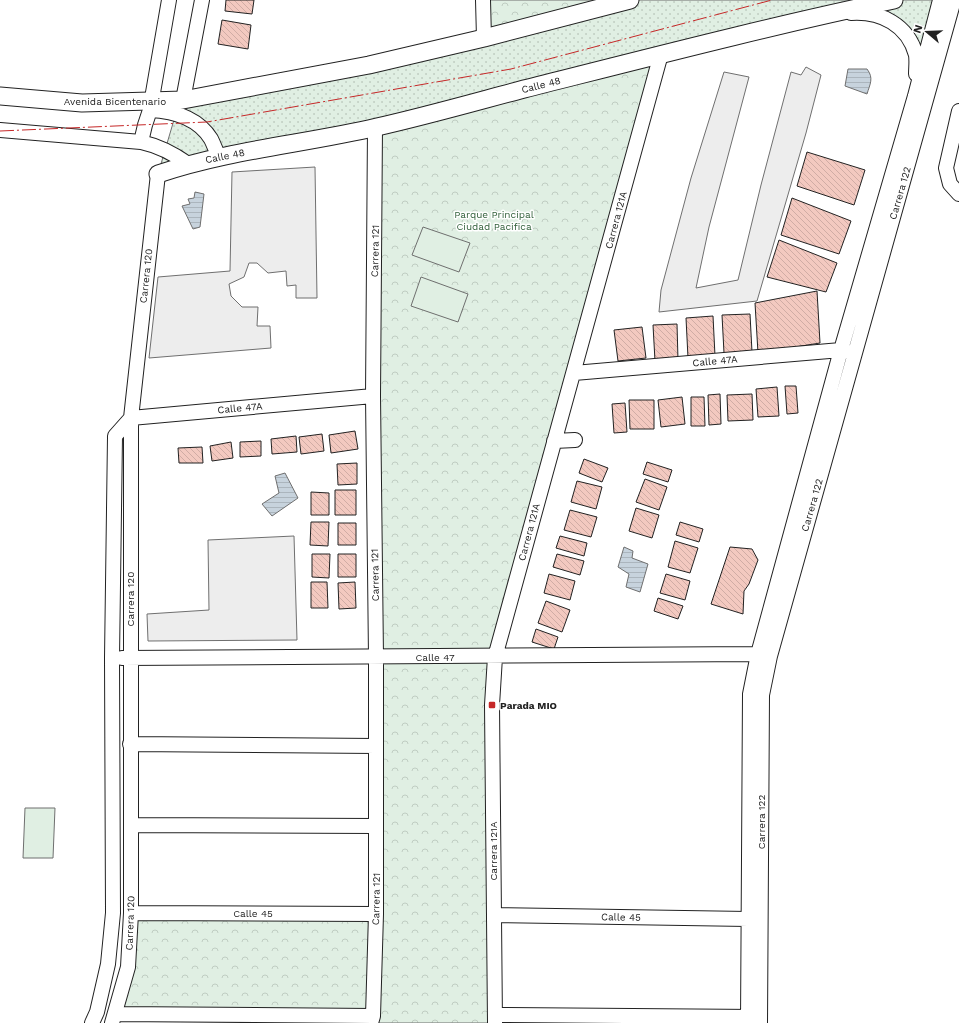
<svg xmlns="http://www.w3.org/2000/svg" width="959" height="1023" viewBox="0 0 959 1023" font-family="'Work Sans',sans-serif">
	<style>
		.grass { fill: url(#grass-dots); stroke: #6f6f6f }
		.forest { fill: url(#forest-crowns); stroke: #6f6f6f }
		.pitch { fill: #e0efe3; stroke: #6f6f6f }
		.parking { fill: #ededed; stroke: #6f6f6f }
		.water { fill: url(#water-rules); stroke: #6f6f6f }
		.building { fill: url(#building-back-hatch); stroke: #222 }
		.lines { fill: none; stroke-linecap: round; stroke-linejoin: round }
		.minor-casing { stroke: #222; stroke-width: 16 }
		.major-casing { stroke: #222; stroke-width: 19 }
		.minor { stroke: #fff; stroke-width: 14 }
		.major { stroke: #fff; stroke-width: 17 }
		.power { stroke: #c62828; stroke-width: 1; stroke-dasharray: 14 3 2 3; stroke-linecap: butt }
		.poi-dot { fill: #c62828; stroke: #fff; stroke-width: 1.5 }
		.labels { text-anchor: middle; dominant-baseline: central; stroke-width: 3; stroke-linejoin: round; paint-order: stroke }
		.street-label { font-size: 10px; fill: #222; stroke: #fff }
		.park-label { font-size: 10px; fill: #2f5e38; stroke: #fff }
		.poi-label { font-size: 10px; font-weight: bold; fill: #222; stroke: #fff; text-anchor: start }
	</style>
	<defs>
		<pattern id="grass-dots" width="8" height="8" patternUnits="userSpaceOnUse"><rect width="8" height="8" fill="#e0efe3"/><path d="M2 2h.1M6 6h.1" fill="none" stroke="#c0cdc2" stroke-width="1.8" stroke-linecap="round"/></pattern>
		<pattern id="forest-crowns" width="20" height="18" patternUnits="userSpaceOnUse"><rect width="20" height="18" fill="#e0efe3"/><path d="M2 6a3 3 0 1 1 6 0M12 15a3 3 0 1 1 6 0" fill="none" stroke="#c0cdc2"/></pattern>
		<pattern id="water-rules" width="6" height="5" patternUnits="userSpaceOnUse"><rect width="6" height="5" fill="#c7d3dd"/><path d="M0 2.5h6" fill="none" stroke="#abb5bd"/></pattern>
		<pattern id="building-back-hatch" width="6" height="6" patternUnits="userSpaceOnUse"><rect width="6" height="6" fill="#f3c9c0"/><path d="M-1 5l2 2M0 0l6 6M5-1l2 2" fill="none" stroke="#d0aca5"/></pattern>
	</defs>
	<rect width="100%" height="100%" fill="#fff"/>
	<path class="grass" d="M 630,0 L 940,0 L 915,96 L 910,40 L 865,12 L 158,174 L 176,113 L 183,100 Z"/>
	<path class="forest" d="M 483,0 L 630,0 L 484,38 Z
		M 661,54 L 495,657 L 495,1023 L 371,1023 L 116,1014 L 131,913 L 376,914 L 375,127 Z"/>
	<path class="pitch" d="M 423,227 L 470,243 L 459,272 L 412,255 Z
		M 421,277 L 468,294 L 458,322 L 411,306 Z
		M 25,808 L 55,808 L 53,858 L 23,858 Z"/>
	<path class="parking" d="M 806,67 L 821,75 L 806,133 L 757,301 L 659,312 L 661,290 L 691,178 L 724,72 L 749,77 L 709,227 L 696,288 L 738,280 L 761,185 L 791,72 L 801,75 Z
		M 315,167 L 317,298 L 296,298 L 296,285 L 287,286 L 286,271 L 268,273 L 257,263 L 249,263 L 244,277 L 229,284 L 231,296 L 242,307 L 258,307 L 257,326 L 270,326 L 271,348 L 149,358 L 158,277 L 230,271 L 232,172 Z
		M 294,536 L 297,640 L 148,641 L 147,614 L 209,610 L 208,540 Z"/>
	<path class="water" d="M 848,69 L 867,69 C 874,78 870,84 867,94 L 845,86 Z
		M 195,192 L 204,194 L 200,227 L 193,229 L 182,206 L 190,204 L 188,199 L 194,198 Z
		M 285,473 L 298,498 L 272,516 L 262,504 L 279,493 L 275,476 Z
		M 624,547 L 633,551 L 632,558 L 648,564 L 640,592 L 626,587 L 629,574 L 618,567 Z"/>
	<path class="building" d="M 226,0 L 254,0 L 252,14 L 225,11 Z
		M 222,20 L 251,25 L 248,49 L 218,44 Z
		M 807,152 L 865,170 L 854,205 L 797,186 Z
		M 792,198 L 851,221 L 839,254 L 781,235 Z
		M 779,240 L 837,263 L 826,292 L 767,277 Z
		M 817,291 L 820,343 L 758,353 L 755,303 Z
		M 750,314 L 752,352 L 724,353 L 722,315 Z
		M 713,316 L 715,356 L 688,358 L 686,318 Z
		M 677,324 L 678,360 L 655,361 L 653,325 Z
		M 642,327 L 646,358 L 618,361 L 614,330 Z
		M 785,386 L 796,386 L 798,413 L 787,414 Z
		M 777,387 L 779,416 L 758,417 L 756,389 Z
		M 720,394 L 721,424 L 709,425 L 708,395 Z
		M 752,394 L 753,420 L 728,421 L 727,395 Z
		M 682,397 L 685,424 L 661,427 L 658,400 Z
		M 691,397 L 704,397 L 705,426 L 691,426 Z
		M 629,400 L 654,400 L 654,429 L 630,429 Z
		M 625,403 L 627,432 L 614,433 L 612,404 Z
		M 355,431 L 358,449 L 331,453 L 329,435 Z
		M 322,434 L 324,451 L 301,454 L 299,437 Z
		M 296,436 L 297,452 L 272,454 L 271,439 Z
		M 261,441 L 261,456 L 240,457 L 240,442 Z
		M 231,442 L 233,458 L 212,461 L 210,446 Z
		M 202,447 L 203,463 L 179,463 L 178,448 Z
		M 584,459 L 608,468 L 602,482 L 579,473 Z
		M 647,462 L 672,470 L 668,482 L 643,474 Z
		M 357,463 L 357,484 L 338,485 L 337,464 Z
		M 645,479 L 667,487 L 659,510 L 636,502 Z
		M 577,481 L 602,487 L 596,509 L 571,502 Z
		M 335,490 L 356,490 L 356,515 L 335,515 Z
		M 311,492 L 329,493 L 329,515 L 311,515 Z
		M 636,508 L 659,515 L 652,538 L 629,531 Z
		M 570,510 L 597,517 L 591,537 L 564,530 Z
		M 311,522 L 329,522 L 328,546 L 310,545 Z
		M 680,522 L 703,529 L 699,542 L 676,535 Z
		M 338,523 L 356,523 L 356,545 L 338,545 Z
		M 560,536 L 587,543 L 584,556 L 556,548 Z
		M 675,541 L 698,548 L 690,573 L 668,567 Z
		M 730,547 L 752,549 L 758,560 L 749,584 L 744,591 L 743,614 L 711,604 Z
		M 312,554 L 330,554 L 329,578 L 312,577 Z
		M 338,554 L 356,554 L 356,577 L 338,577 Z
		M 557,554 L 584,561 L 580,575 L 553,567 Z
		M 549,574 L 575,581 L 570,600 L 544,593 Z
		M 666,574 L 690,581 L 685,600 L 660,593 Z
		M 311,582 L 327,582 L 328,608 L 311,608 Z
		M 355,582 L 356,608 L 339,609 L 338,583 Z
		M 658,598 L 683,606 L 678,619 L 654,611 Z
		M 546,601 L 570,610 L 562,632 L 538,623 Z
		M 536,629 L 558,637 L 554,649 L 532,642 Z"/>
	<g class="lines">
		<defs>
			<path id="minor" d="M 483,0 L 484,38
				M 851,13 C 881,11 908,25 916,55 C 917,61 916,68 916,74
				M 183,100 L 202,0
				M 150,110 C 173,111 198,118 211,139 C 214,145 216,151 219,157
				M 959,111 L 946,168 L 950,184 L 959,194
				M 0,130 L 141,142 C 159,146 173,153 188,164
				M 141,142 L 145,125 L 150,110 L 169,0
				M 574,373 L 841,350 L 848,352
				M 554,441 L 575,440
				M 122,658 L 758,654 L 767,655
				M 130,744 L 376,746
				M 131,825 L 376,826
				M 131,913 L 376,914
				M 494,915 L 748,919
				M 116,1014 L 373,1016
				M 495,1015 L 756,1017
				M 92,1023 L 97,1012 L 108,964 L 113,913 L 112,658 L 115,436 L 131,418 L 373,396
				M 112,1023 L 128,967 L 131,913 L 131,418 L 158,174
				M 371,1023 L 373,1016 L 376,914 L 376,657 L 373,396 L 375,127
				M 495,1023 L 492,705 L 495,657 L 661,54
				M 748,1023 L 750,694 L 758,654 L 841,350 L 915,96 L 940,0
				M 760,1023 L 762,695 L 770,656 L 954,0"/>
			<path id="major" d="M 0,96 L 82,103 L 183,100 L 369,65 L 484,38 L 630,0
				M 158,174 C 229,150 304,144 377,127 C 426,116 475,102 524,89 C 647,58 770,26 894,0"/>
		</defs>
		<use href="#minor" class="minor-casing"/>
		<use href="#major" class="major-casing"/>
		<use href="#minor" class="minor"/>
		<use href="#major" class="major"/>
		<path class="power" d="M 0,131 L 207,122 L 511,69 L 772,0"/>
	</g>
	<rect class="poi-dot" x="488" y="701" width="8" height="8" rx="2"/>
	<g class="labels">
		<g class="street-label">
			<text transform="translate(541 85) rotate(-14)">Calle 48</text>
			<text x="115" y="101">Avenida Bicentenario</text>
			<text transform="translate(225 156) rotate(-11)">Calle 48</text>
			<text transform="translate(900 193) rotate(-74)">Carrera 122</text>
			<text transform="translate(616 220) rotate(-75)">Carrera 121A</text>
			<text transform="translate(375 251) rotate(-89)">Carrera 121</text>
			<text transform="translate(146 276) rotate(-84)">Carrera 120</text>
			<text transform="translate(715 361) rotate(-5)">Calle 47A</text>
			<text transform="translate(240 408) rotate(-5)">Calle 47A</text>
			<text transform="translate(812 505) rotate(-74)">Carrera 122</text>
			<text transform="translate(529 532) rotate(-75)">Carrera 121A</text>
			<text transform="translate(375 575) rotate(-91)">Carrera 121</text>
			<text transform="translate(130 599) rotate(-90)">Carrera 120</text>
			<text x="435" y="657">Calle 47</text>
			<text transform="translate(761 822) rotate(-90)">Carrera 122</text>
			<text transform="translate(493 851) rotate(-90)">Carrera 121A</text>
			<text transform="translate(376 899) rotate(-89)">Carrera 121</text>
			<text x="253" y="913">Calle 45</text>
			<text transform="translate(621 917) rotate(1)">Calle 45</text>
			<text transform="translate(130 923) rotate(-88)">Carrera 120</text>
		</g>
		<g class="park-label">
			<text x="494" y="214">Parque Principal<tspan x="494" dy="12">Ciudad Pacifica</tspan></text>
		</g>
		<g class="poi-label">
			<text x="500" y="705">Parada MIO</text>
		</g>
	</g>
	<g transform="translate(927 32) rotate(289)" stroke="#ffffff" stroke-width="3" paint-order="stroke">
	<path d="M0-3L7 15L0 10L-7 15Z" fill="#222222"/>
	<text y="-6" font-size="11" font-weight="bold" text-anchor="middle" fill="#222222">N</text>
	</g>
</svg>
